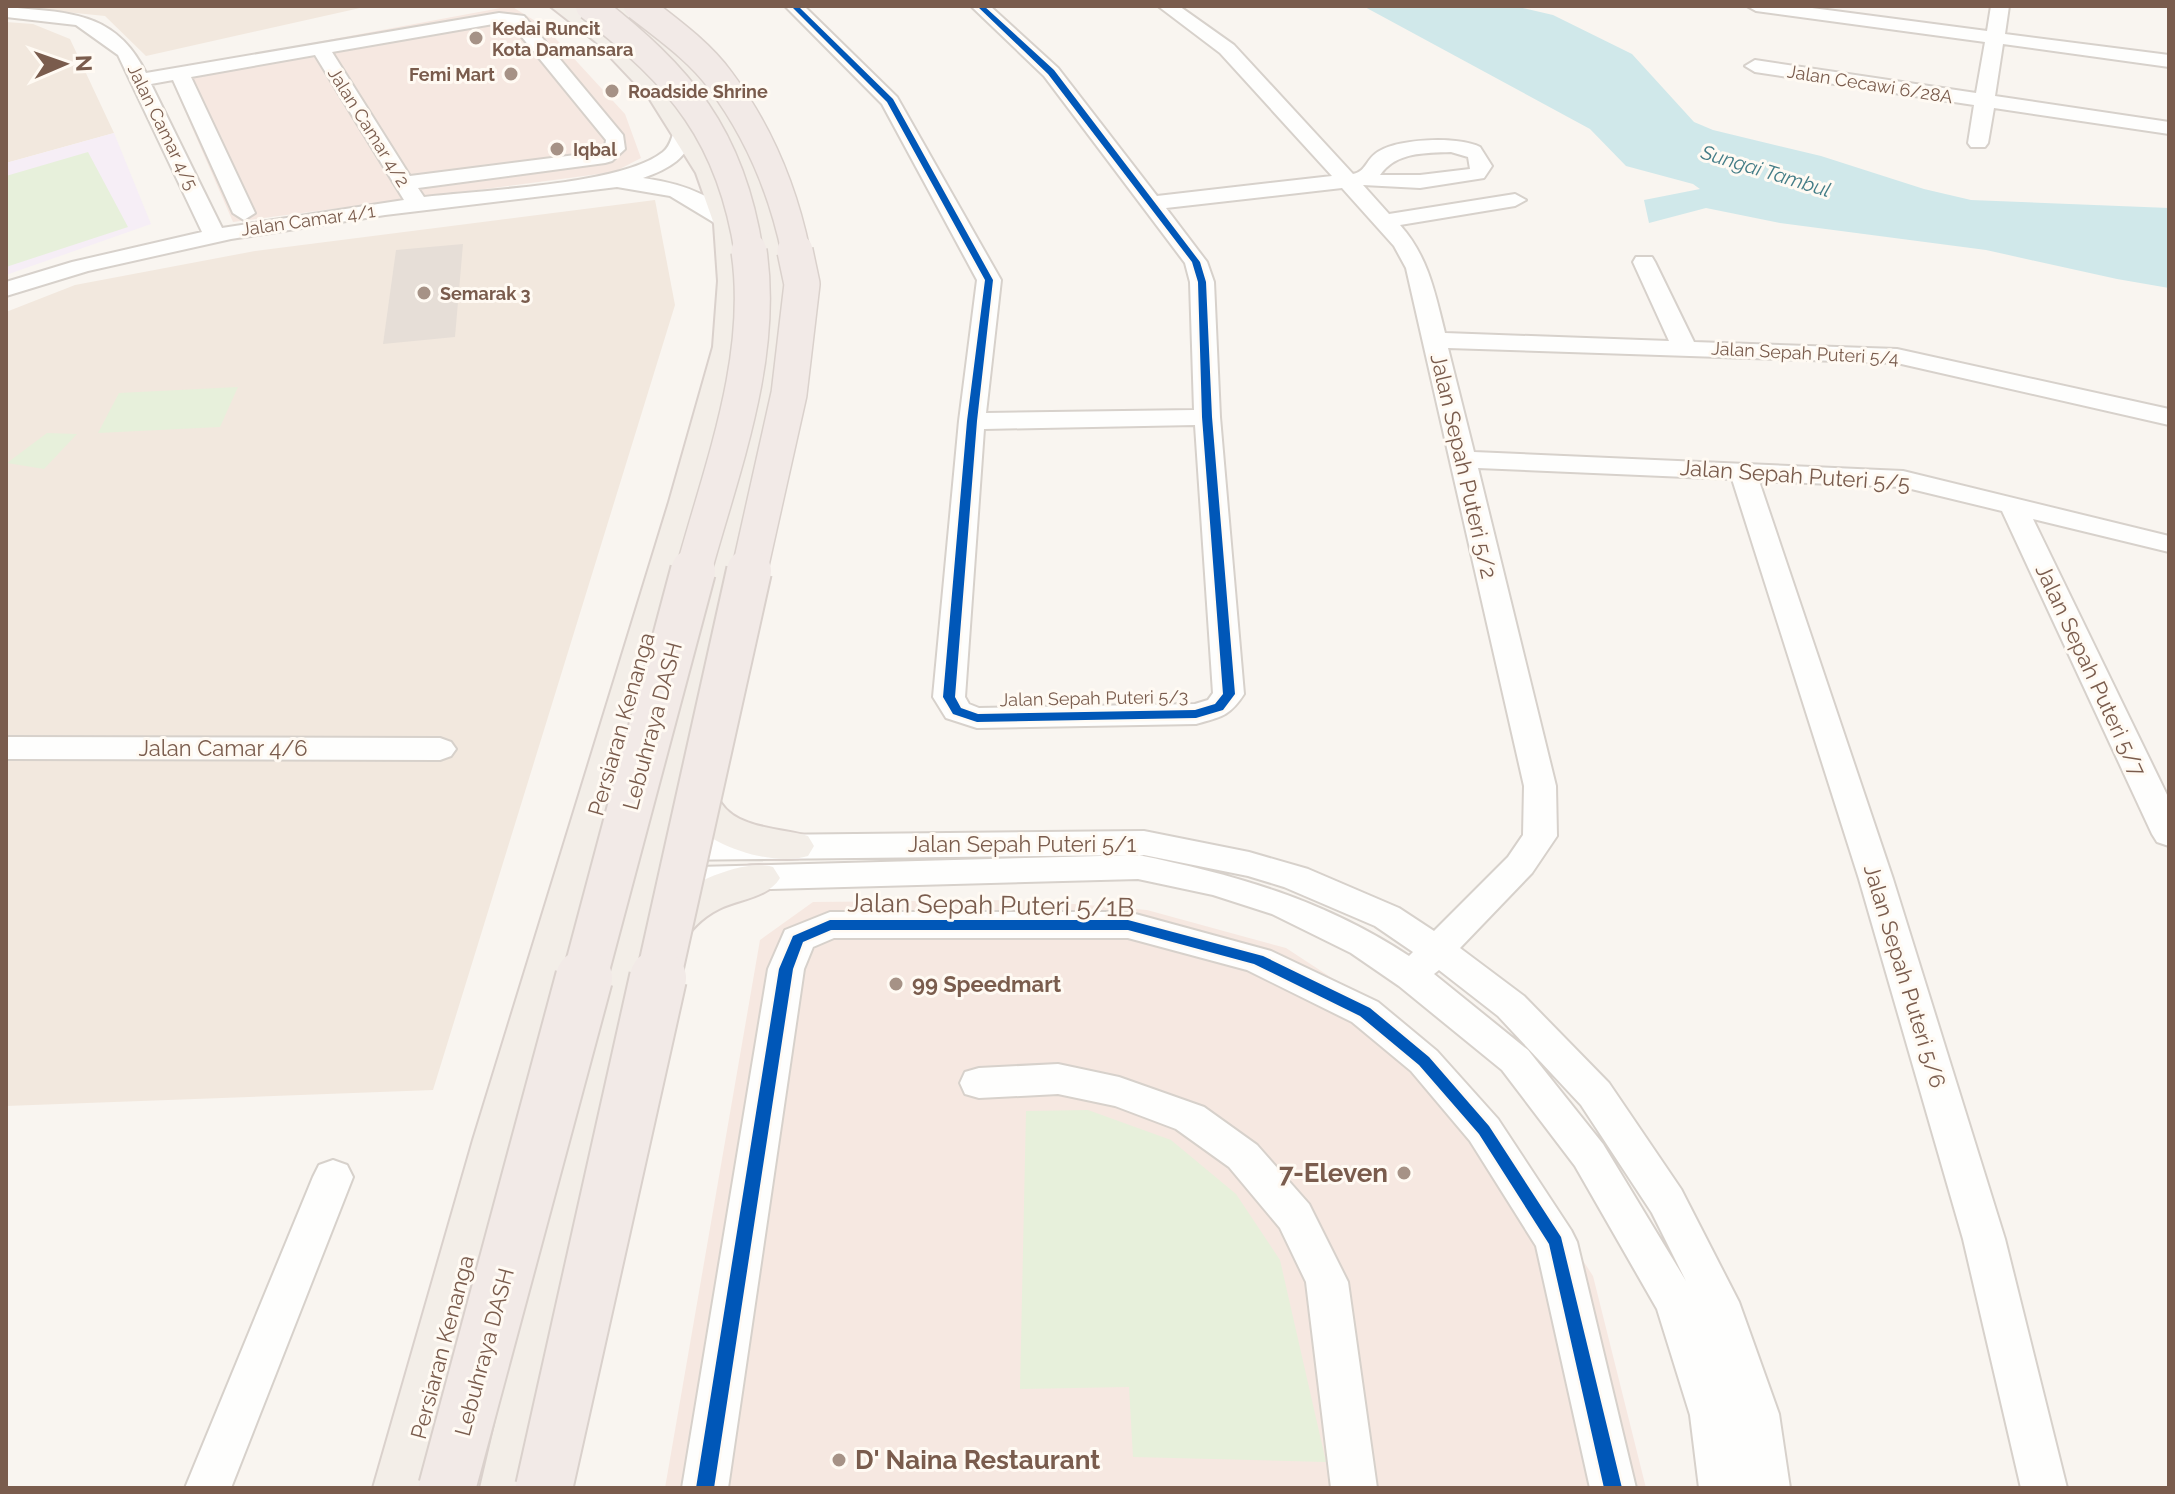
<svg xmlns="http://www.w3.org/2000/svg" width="2175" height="1494" viewBox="0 0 2175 1494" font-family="Raleway,sans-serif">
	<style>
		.residential { fill: #f2e8de }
		.commercial { fill: #f6e8e1 }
		.education { fill: #f6eef6 }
		.green { fill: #e7f0db }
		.water { fill: #d0e8ea }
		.building { fill: #e6ded7 }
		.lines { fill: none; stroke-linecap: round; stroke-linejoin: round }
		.minor-casing { stroke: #d7d1cb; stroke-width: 4 }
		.major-casing { stroke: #dad1cc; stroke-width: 4 }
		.minor { fill: #fefefd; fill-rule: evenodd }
		.major { fill: #f3eee8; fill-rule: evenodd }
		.highway-bridge-far3-casing { stroke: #dad1cc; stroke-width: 31; stroke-linecap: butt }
		.highway-bridge-far2-casing { stroke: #dad1cc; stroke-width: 38; stroke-linecap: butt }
		.highway-bridge-far1-casing { stroke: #dad1cc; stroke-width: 48; stroke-linecap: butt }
		.highway-bridge-casing { stroke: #dad1cc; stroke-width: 60; stroke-linecap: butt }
		.highway-bridge-far3 { stroke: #f2eae7; stroke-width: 28 }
		.highway-bridge-far2 { stroke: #f2eae7; stroke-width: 35 }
		.highway-bridge-far1 { stroke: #f2eae7; stroke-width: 44 }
		.highway-bridge { stroke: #f2eae7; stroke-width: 56 }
		.cycleway-casing { stroke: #fffaf3; stroke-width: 5 }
		.cycleway { fill: #0057b8; fill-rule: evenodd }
		.poi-dot { fill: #a69286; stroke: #fffaf3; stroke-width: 3 }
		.labels { text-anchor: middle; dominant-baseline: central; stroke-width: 6; stroke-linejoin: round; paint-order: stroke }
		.far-poi-label { font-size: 18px; font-weight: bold; fill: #7a5c4d; stroke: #fffaf3; text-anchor: start }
		.far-street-label { font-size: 18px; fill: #7a5c4d; stroke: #fffaf3 }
		.far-water-label { font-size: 20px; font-style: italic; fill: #437c86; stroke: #fffaf3 }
		.street-label { font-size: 22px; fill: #7a5c4d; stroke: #fffaf3 }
		.poi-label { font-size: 22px; font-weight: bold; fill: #7a5c4d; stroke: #fffaf3; text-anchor: start }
		.near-street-label { font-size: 26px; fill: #7a5c4d; stroke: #fffaf3 }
		.near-poi-label { font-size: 26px; font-weight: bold; fill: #7a5c4d; stroke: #fffaf3; text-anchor: end }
	</style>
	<rect width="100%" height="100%" fill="#f9f5f0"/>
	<path class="residential" d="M 6,6 L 369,6 L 146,56 L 105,16 Z
		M 6,22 L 33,24 L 70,39 L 114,133 L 6,163 Z
		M 655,200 L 675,305 L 433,1090 L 6,1106 L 6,312 L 75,285 L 255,251 Z"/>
	<path class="commercial" d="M 511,6 L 545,27 L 625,114 L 641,158 L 614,172 L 233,222 L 167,70 Z
		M 1026,900 L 1147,910 L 1286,948 L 1393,1018 L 1487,1113 L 1593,1276 L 1646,1488 L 665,1488 L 760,940 L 813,902 Z"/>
	<path class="education" d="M 114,133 L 151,224 L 6,275 L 6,163 Z"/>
	<path class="green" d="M 88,152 L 128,227 L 6,267 L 6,176 Z
		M 238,387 L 220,427 L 98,433 L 119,393 Z
		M 47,433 L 77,434 L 44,469 L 7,463 Z
		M 1088,1110 L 1171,1140 L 1236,1194 L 1280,1260 L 1326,1462 L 1133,1457 L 1129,1387 L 1020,1389 L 1026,1111 Z"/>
	<path class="water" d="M 1363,6 L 1514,6 L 1553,15 L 1632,54 L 1694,122 L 1713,130 L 1821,156 L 1924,189 L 1971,200 L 2169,208 L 2169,288 L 2117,279 L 1986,250 L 1780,223 L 1706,208 L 1649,223 L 1644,200 L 1700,189 L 1693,184 L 1626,166 L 1590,129 Z"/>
	<path class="building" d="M 463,244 L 455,337 L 383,344 L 396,250 Z"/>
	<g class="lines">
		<defs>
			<path id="minor" d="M 785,6 L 804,6 L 897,97 L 1001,280 L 986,413 L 1194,410 L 1190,282 L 1185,263 L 1044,76 L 971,6 L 990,6 L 1058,68 L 1157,196 L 1332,176 L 1220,53 L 1158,6 L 1179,6 L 1234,45 L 1353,174 C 1365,172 1366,161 1375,154 C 1394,138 1459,136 1480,147 L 1492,166 L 1484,178 L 1420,188 L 1363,185 L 1389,214 L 1515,194 L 1526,200 L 1515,206 L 1400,225 C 1428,256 1435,293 1445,333 L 1669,341 L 1633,262 L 1636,257 L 1652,257 L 1655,262 L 1694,342 L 1897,349 L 2169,409 L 2169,425 L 1897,363 L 1448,348 L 1474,452 L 1903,471 L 2169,536 L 2169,552 L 2033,519 L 2169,799 L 2169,846 L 2157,842 L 2152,834 L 2002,511 L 1903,487 L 1759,481 L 1893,879 L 2005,1239 L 2067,1488 L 2021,1488 L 1963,1239 L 1859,879 L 1732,479 L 1478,468 L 1556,786 L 1557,836 L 1532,873 L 1460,948 L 1524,996 L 1609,1083 L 1681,1189 L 1739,1302 L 1779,1414 L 1790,1488 L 1699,1488 L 1690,1415 L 1657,1309 L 1575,1166 L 1502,1070 L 1399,986 L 1351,953 L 1272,914 L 1213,895 L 1138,879 L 660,892 L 648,889 L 643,880 L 648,871 L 660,868 L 1138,855 C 1237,875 1324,900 1409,956 L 1413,952 L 1375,926 L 1284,887 L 1248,876 L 1144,855 L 667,860 L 655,856 L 650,848 L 655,840 L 667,836 L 1144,831 L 1249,852 L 1308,869 L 1399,908 L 1434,931 L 1508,857 L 1523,835 L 1524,786 L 1406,268 L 1394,246 L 1342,188 L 1166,208 L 1207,262 L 1214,282 L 1220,417 L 1244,694 C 1230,716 1221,717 1196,724 L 977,728 L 946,718 L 933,697 L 959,421 L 977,280 L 882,104 ZM 1451,152 L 1468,157 L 1470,169 L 1420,175 L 1380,175 C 1396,152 1424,153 1451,152 ZM 1195,425 L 1213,693 L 1208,700 L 1195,704 L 979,708 L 969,704 L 965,697 L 984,429 ZM 1439,970 L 1498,1016 L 1581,1105 L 1652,1213 L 1686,1281 L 1603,1144 L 1528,1050 L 1434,974 Z
				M 1747,6 L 1797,6 L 1987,31 L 1991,6 L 2009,6 L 2005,34 L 2169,55 L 2169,67 L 2003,44 L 1995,96 L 2169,122 L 2169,134 L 1994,108 L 1988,143 L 1985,147 L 1971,147 L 1968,143 L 1974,105 L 1755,72 L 1745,66 L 1755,60 L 1976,93 L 1985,42 L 1756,11 Z
				M 6,7 C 67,13 115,10 146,73 L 499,13 L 524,16 L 623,135 L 625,149 L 612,161 L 605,163 L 418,188 L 424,197 C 480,190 622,185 663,152 C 672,145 671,135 677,126 L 684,124 L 694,130 C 690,158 668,169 643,178 C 678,183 717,194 739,224 L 728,231 L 670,196 L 617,187 L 385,215 L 231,239 L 88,271 L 6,296 L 6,282 L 72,262 L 202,232 L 118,55 L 76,25 L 6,17 ZM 499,23 L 512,25 L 606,140 L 605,147 L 599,152 L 410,176 L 332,52 ZM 315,55 L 404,200 L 222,228 L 151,84 L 173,80 L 233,213 L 244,220 L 255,213 L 191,77 Z
				M 6,737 L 440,738 L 451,742 L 456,749 L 451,756 L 440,760 L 6,759 Z
				M 830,912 L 1128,912 L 1271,951 L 1378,1002 L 1437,1051 L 1498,1119 L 1571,1230 L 1577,1242 L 1636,1488 L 1590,1488 L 1536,1246 L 1470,1141 L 1411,1071 L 1352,1022 L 1247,970 L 1128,938 L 834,938 L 813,947 L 804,969 L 728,1488 L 682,1488 L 768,969 L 785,930 Z
				M 1058,1064 L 1119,1077 L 1204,1107 L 1257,1145 L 1309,1204 L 1348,1282 L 1377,1488 L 1331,1488 L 1306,1282 L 1280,1228 L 1229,1167 L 1176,1129 L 1115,1106 L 1058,1094 L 979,1098 L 965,1094 L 960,1083 L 965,1072 L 979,1068 Z
				M 333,1160 L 347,1165 L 353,1177 L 231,1488 L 185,1488 L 313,1177 L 319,1165 Z"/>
			<path id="major" d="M 550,6 L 576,6 L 612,32 L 668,89 L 722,173 L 742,224 L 746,281 L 743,347 L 703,502 L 523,1140 L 431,1488 L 373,1488 L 473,1140 L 669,502 L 713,347 L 718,281 L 714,224 L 696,173 L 649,98 L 596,42 Z
				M 600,6 C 607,6 617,4 624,6 C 643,11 691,62 705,78 C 818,220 793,346 757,510 C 738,595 718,679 697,764 L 710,767 C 718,779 714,792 721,803 C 738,829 781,828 808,836 L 814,846 L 808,856 C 773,867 705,846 685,814 L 664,903 C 689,884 743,858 773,867 L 780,878 C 768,898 739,899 719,909 C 701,918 689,931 679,948 L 663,953 L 654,950 L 538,1488 L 480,1488 C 530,1275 580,1063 633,851 C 660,744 692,638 718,531 C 744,423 774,315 748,204 C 734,147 697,92 654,52 C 637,36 614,23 600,6 Z"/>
		</defs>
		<use href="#minor" class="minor-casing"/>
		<use href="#major" class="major-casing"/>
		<use href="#minor" class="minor"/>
		<use href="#major" class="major"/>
		<defs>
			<path id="highway-bridge-far3" d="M 590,6 C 681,77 731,135 749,253
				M 638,6 C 666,28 699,51 720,80 C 759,132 783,190 796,253"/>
			<path id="highway-bridge-far2" d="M 693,573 C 721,470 765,359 749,251
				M 749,573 L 789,394 L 802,284 L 795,251"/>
			<path id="highway-bridge-far1" d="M 584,980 L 693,571
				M 658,980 L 749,571"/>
			<path id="highway-bridge" d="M 447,1488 L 584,978
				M 544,1488 L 658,978"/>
		</defs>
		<use href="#highway-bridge-far3" class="highway-bridge-far3-casing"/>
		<use href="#highway-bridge-far2" class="highway-bridge-far2-casing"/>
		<use href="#highway-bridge-far1" class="highway-bridge-far1-casing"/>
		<use href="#highway-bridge" class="highway-bridge-casing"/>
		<use href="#highway-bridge-far3" class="highway-bridge-far3"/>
		<use href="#highway-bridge-far2" class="highway-bridge-far2"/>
		<use href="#highway-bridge-far1" class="highway-bridge-far1"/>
		<use href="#highway-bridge" class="highway-bridge"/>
		<defs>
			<path id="cycleway" d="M 791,6 L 798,6 L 893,99 L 993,280 L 977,421 L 955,697 L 961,708 L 978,714 L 1195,710 L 1215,704 L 1223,694 L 1202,417 L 1198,282 L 1192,262 L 1048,74 L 977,6 L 984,6 L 1054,70 L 1200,262 L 1206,282 L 1212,417 L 1235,694 L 1223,710 L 1196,718 L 977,722 L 953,714 L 943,697 L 967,421 L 985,280 L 887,102 Z
				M 830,920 L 1128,920 L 1263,956 L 1370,1008 L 1429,1057 L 1489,1126 L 1561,1237 L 1622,1488 L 1604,1488 L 1549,1244 L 1479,1134 L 1419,1065 L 1360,1016 L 1254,964 L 1128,930 L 831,930 L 803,942 L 793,969 L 714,1488 L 696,1488 L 779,969 L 793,936 Z"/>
		</defs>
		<use href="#cycleway" class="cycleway-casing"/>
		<use href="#cycleway" class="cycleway"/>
	</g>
	<g class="poi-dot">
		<circle cx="476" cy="38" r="8"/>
		<circle cx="511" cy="74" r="8"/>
		<circle cx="612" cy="91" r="8"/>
		<circle cx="557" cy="149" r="8"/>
		<circle cx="424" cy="293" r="8"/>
		<circle cx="896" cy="984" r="8"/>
		<circle cx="1404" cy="1173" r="8"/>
		<circle cx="839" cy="1460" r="8"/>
	</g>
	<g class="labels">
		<g class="far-poi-label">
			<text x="492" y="28">Kedai Runcit<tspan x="492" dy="21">Kota Damansara</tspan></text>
			<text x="495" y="74" text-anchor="end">Femi Mart</text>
			<text x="628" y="91">Roadside Shrine</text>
			<text x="573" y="149">Iqbal</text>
			<text x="440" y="293">Semarak 3</text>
		</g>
		<g class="far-street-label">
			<text transform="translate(1870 84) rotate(9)">Jalan Cecawi 6/28A</text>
			<text transform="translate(163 127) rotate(64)">Jalan Camar 4/5</text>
			<text transform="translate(369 127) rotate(58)">Jalan Camar 4/2</text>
			<text transform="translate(308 220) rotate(-8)">Jalan Camar 4/1</text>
			<text transform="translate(1805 353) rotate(3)">Jalan Sepah Puteri 5/4</text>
			<text transform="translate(1094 698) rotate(-1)">Jalan Sepah Puteri 5/3</text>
		</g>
		<g class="far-water-label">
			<text transform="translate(1766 171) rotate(17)">Sungai Tambul</text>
		</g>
		<g class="street-label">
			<text transform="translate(1464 466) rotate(77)">Jalan Sepah Puteri 5/2</text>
			<text transform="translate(1795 475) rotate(4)">Jalan Sepah Puteri 5/5</text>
			<text transform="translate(2091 670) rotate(65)">Jalan Sepah Puteri 5/7</text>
			<text transform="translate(621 724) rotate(-74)">Persiaran Kenanga</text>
			<text transform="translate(652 726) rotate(-75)">Lebuhraya DASH</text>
			<text x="223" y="748">Jalan Camar 4/6</text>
			<text x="1022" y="844">Jalan Sepah Puteri 5/1</text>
			<text transform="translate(1905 976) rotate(73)">Jalan Sepah Puteri 5/6</text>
			<text transform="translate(442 1347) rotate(-75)">Persiaran Kenanga</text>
			<text transform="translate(484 1352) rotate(-75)">Lebuhraya DASH</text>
		</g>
		<g class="poi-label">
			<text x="912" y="984">99 Speedmart</text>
		</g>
		<g class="near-street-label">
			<text transform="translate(991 905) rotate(1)">Jalan Sepah Puteri 5/1B</text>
		</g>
		<g class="near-poi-label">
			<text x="1388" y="1173">7-Eleven</text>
			<text x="855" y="1460" text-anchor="start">D' Naina Restaurant</text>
		</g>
	</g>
	<rect width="2175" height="1494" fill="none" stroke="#7a5c4d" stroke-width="16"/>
	<g transform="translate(64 64) rotate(88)" stroke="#fffaf3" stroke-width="6" paint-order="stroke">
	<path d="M0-6L14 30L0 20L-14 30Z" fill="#7a5c4d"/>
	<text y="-12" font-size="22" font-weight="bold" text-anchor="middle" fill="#7a5c4d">N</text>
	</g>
</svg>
